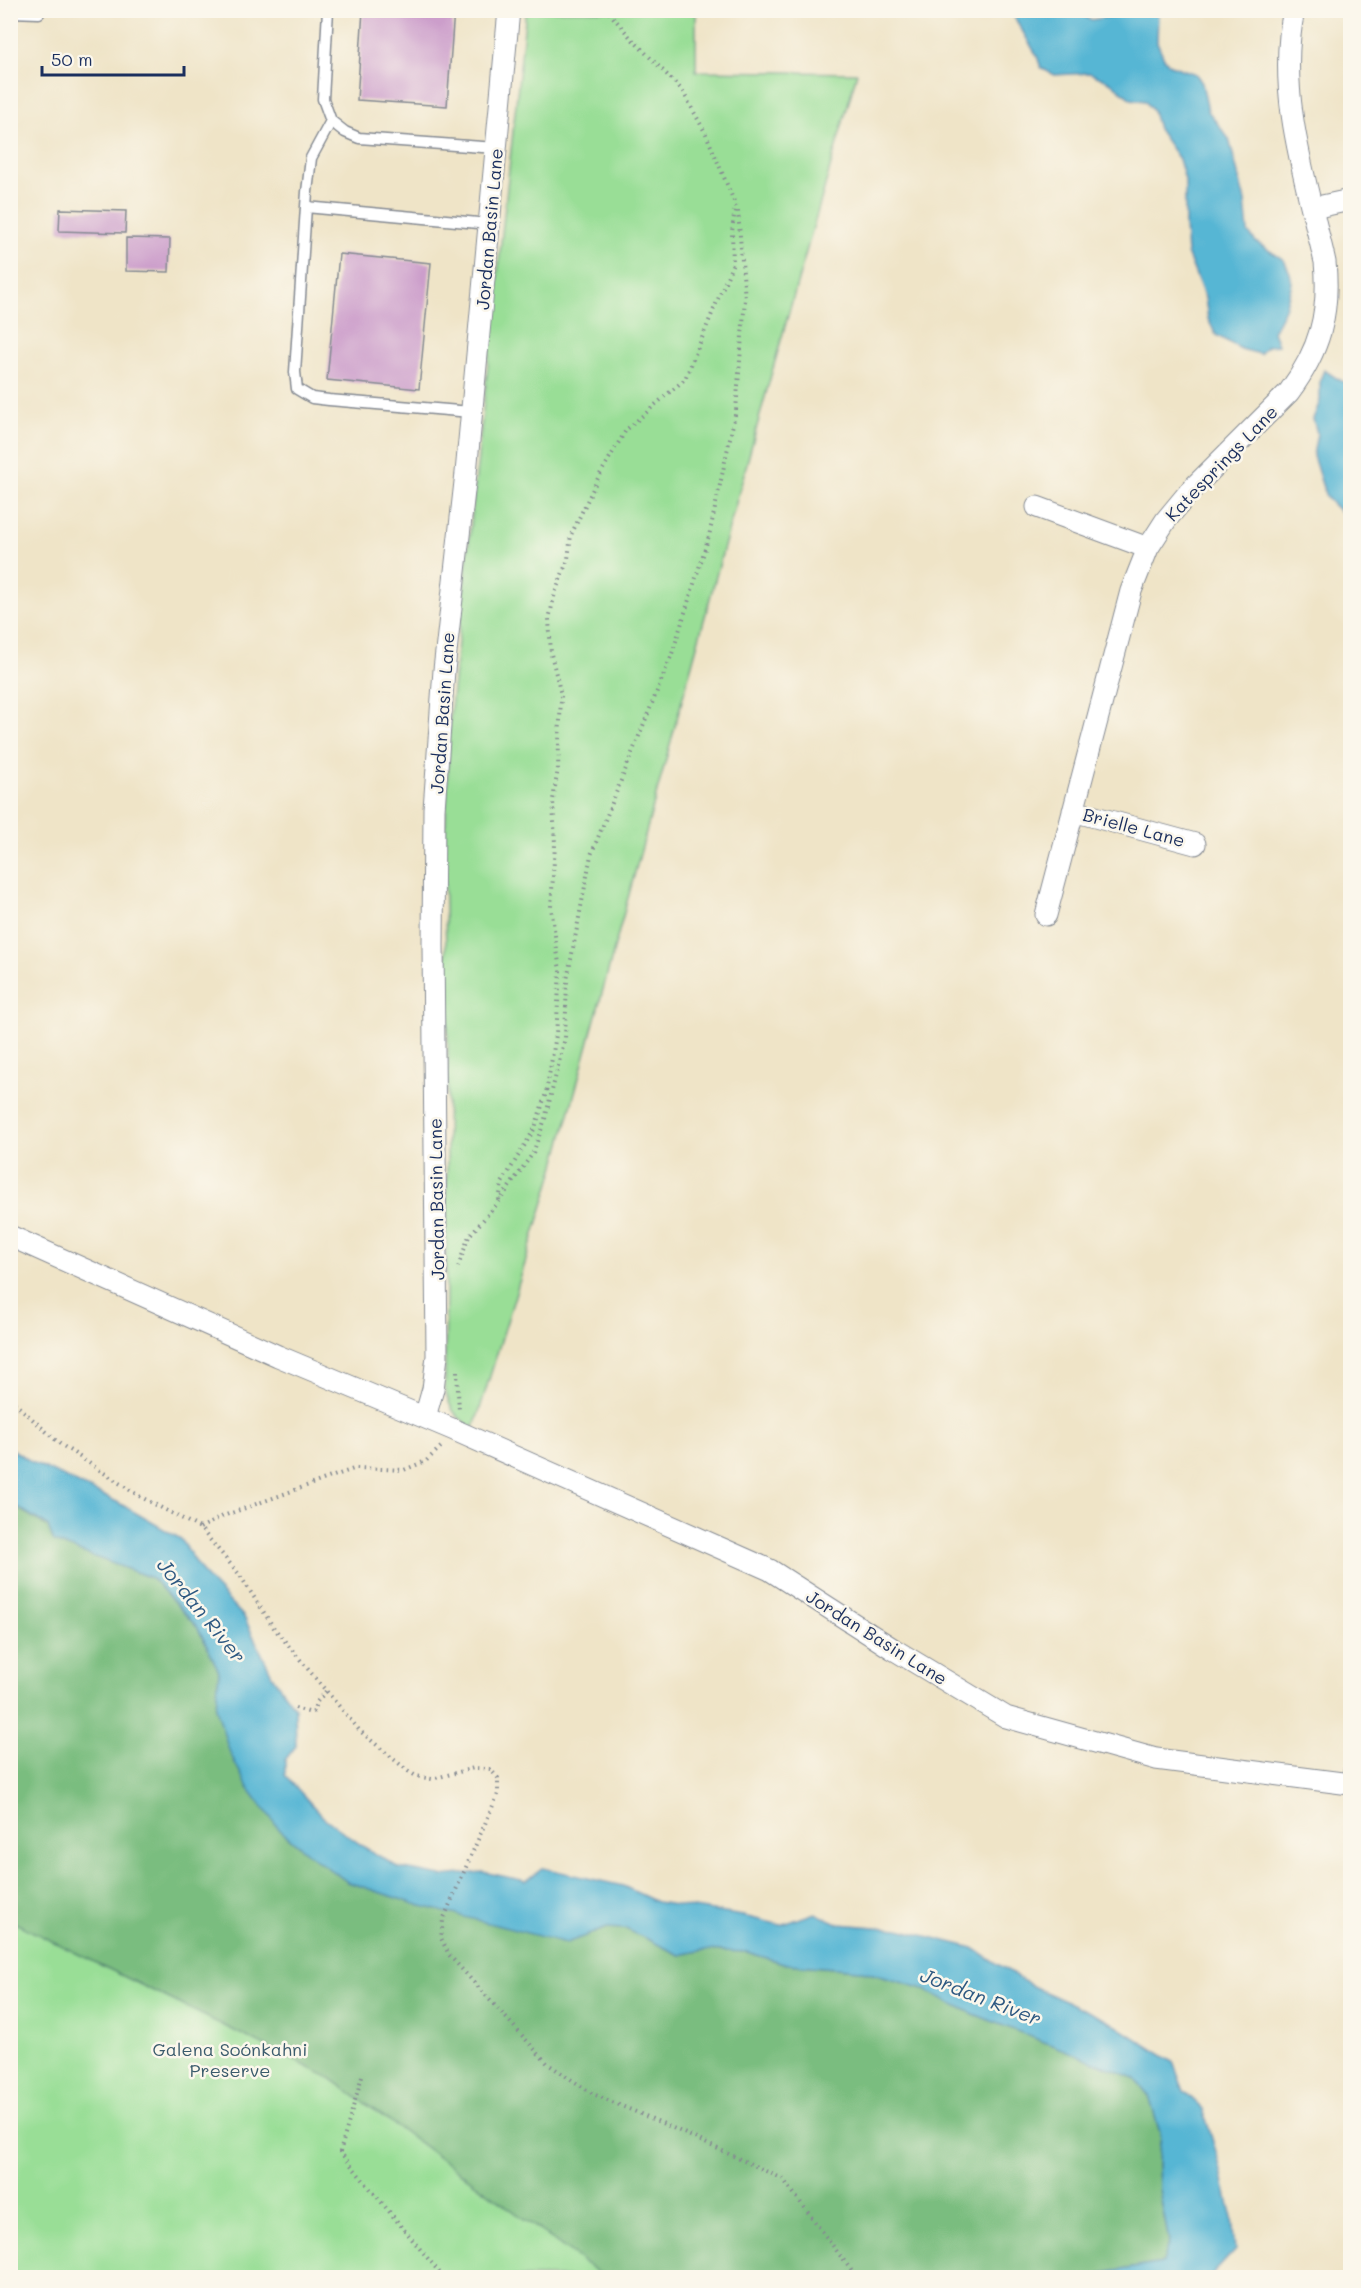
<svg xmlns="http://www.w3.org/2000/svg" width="1361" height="2288" viewBox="0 0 1361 2288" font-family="Mali,sans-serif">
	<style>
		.green { fill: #99de96; stroke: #5a867a; stroke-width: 1.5 }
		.forest { fill: #7abd7f; stroke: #4a766e; stroke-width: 1.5 }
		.water { fill: #56b6d4; stroke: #387299; stroke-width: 1.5 }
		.building { fill: #cc9ecb }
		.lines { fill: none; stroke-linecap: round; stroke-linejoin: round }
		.lane-casing { stroke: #858a92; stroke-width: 13 }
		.street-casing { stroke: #858a92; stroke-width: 23 }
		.path { stroke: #858a92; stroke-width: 4; stroke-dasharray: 1.5 4.5; stroke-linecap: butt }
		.lane { stroke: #fff; stroke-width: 10 }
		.street { stroke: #fff; stroke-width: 21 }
		.labels { text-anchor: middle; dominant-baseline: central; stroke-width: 5; stroke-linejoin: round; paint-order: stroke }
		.street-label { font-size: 18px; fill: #1b2f5e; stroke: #fbf7ec }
		.park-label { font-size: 18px; fill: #3a5b6c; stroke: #fbf7ec }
		.water-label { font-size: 20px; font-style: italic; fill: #2d5881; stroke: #fbf7ec }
	</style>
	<rect width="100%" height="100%" fill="#fbf7ec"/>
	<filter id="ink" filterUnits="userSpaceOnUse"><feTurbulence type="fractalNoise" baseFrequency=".0167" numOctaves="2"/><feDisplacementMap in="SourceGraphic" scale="12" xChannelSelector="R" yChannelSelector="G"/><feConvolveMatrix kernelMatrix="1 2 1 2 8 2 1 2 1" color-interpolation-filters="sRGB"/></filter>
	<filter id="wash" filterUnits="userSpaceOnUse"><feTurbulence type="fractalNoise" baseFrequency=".008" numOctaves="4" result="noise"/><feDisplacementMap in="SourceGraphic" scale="24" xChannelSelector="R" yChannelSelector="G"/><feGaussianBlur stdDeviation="1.35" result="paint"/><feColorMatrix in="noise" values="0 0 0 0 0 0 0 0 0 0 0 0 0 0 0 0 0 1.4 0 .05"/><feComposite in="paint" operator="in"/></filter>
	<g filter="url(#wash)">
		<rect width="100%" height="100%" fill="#efe4c7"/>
		<path class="green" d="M 526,11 L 696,11 L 696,71 L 857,73 L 768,386 L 552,1176 L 474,1428 C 455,1418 449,1408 445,1388 L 448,1042 L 444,861 L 450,717 Z
			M 10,1492 L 145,1556 L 247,1765 L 345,1874 L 796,1954 L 1177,2277 L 11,2277 Z"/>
		<path class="forest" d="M 10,1503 L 48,1527 L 54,1542 L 152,1578 L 198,1628 L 219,1671 L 216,1708 L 280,1830 L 315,1859 L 348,1882 L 566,1943 L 607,1928 L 626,1929 L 680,1955 L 703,1950 L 747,1952 L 787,1964 L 859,1970 L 921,1988 L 974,2014 L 1135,2078 L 1149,2096 L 1161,2136 L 1158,2161 L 1159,2190 L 1169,2241 L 1162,2263 L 1099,2274 L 1096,2278 L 604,2277 L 330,2078 L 11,1921 Z"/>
		<path class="water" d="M 1003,11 L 1078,11 L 1090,20 L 1143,11 L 1158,11 L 1157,42 L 1164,58 L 1170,65 L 1196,74 L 1202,83 L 1208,111 L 1229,139 L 1245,201 L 1248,232 L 1256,242 L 1284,260 L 1290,273 L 1292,283 L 1285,309 L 1273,332 L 1278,345 L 1267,346 L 1260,354 L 1241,349 L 1216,335 L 1208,319 L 1205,298 L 1187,253 L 1185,225 L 1185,180 L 1179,159 L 1158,129 L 1153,111 L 1145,101 L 1131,99 L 1110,82 L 1090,73 L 1054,75 L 1041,68 L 1037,56 L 1012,13 Z
			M 1324,370 L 1341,381 L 1350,384 L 1350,517 L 1344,515 L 1326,497 L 1313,456 L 1317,433 L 1313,419 L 1320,401 L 1320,380 Z
			M 10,1448 L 32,1462 L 117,1502 L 181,1539 L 204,1575 L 244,1617 L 274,1679 L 295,1708 L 296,1746 L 285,1760 L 285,1775 L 323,1817 L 364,1847 L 399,1868 L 441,1876 L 483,1872 L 526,1881 L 543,1868 L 623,1886 L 657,1902 L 743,1916 L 781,1925 L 815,1913 L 839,1924 L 899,1929 L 973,1948 L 1030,1985 L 1107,2020 L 1173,2062 L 1184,2091 L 1203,2109 L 1217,2155 L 1232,2218 L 1235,2250 L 1210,2277 L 1096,2277 L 1099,2274 L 1162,2263 L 1169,2241 L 1159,2190 L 1158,2161 L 1161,2136 L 1149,2096 L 1135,2078 L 974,2014 L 921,1988 L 859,1970 L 787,1964 L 747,1952 L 703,1950 L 680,1955 L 626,1929 L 607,1928 L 566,1943 L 418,1905 L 348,1882 L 315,1859 L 280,1830 L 247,1786 L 230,1753 L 216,1708 L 219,1671 L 198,1628 L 152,1578 L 54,1542 L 48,1526 L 11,1503 Z"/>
		<g id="blocks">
			<path class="building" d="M 363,10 L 454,10 L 447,106 L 357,100 Z
				M 60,209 L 126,211 L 125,233 L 59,231 Z
				M 126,238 L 170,239 L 169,272 L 126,271 Z
				M 339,254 L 431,263 L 419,389 L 327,380 Z"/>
		</g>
	</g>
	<g filter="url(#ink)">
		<use href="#blocks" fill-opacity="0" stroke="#858a92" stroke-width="1.5"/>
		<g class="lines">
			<defs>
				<path id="lane" d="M 328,10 L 323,99 L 331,121 L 345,132 L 359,138 L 496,148
					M 10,12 L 39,13
					M 331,121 L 311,158 L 307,192 L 295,372 L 297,389 L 312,398 L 329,400 L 471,412
					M 306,207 L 489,224
					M 1347,1784 L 1350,1764"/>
				<path id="street" d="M 1313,208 L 1350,200
					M 1037,507 L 1148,548
					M 1073,811 L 1195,844
					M 1046,915 L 1131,591 L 1148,548 L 1166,520 L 1190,491 L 1289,392 C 1320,350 1330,313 1325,262 C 1306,180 1276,94 1294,10
					M 10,1236 L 278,1356 L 452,1429 L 770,1570 L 893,1649 L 1006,1717 L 1156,1759 L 1350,1784
					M 425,1417 L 433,1389 L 437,1356 L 433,945 L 434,809 L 444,670 L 466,473 L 509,10"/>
			</defs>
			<use href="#lane" class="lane-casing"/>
			<use href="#street" class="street-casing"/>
			<path class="path" d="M 499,1200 L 502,1183 L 535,1128 L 546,1093 L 556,1035 L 560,971 L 551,907 L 555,845 L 553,800 L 558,768 L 561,695 L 551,654 L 549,619 L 555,593 L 568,559 L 571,535 L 599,476 L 626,430 L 685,379 L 733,263 L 732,232 L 735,208
				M 458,1267 L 469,1236 L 498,1203 L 533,1153 L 545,1119 L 565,1038 L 567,980 L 591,855 L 672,654 L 709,536 L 736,410 L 745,299 L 738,211 L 706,134 L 682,90 L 630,37 L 607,10
				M 457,1371 L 459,1411
				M 10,1399 L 60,1444 L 139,1496 L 200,1528 L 239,1574 L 274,1628 L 317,1680 L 360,1731 L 408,1771 L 416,1776 L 432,1779 L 474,1768 L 490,1769 L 498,1778 L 498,1794 L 443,1920 L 441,1938 L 449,1955 L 548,2064 L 593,2094 L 662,2123 L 783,2179 L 857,2278
				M 200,1528 L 223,1516 L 356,1468 L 404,1470 L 426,1461 L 443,1445
				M 295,1708 L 308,1712 L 313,1712 L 316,1703 L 326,1691
				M 362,2076 L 340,2152 L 444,2278"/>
			<use href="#lane" class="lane"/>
			<use href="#street" class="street"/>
		</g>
	</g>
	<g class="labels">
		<g class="street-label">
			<text transform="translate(489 229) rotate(-85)">Jordan Basin Lane</text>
			<text transform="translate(1221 463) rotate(-46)">Katesprings Lane</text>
			<text transform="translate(442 713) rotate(-86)">Jordan Basin Lane</text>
			<text transform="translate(1134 827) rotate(15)">Brielle Lane</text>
			<text transform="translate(436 1199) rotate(-91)">Jordan Basin Lane</text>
			<text transform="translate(877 1637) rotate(32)">Jordan Basin Lane</text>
		</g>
		<g class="park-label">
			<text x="230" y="2049">Galena Soónkahni<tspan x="230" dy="21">Preserve</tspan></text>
		</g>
		<g class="water-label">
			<text transform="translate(202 1610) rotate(51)">Jordan River</text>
			<text transform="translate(981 1996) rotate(21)">Jordan River</text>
		</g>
	</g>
	<rect width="1361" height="2288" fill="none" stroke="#fbf7ec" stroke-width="36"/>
	<path d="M42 66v9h142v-9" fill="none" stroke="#1b2f5e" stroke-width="3"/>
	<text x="51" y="66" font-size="18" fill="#1b2f5e" stroke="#fbf7ec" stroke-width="4.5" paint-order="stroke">50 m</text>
</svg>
